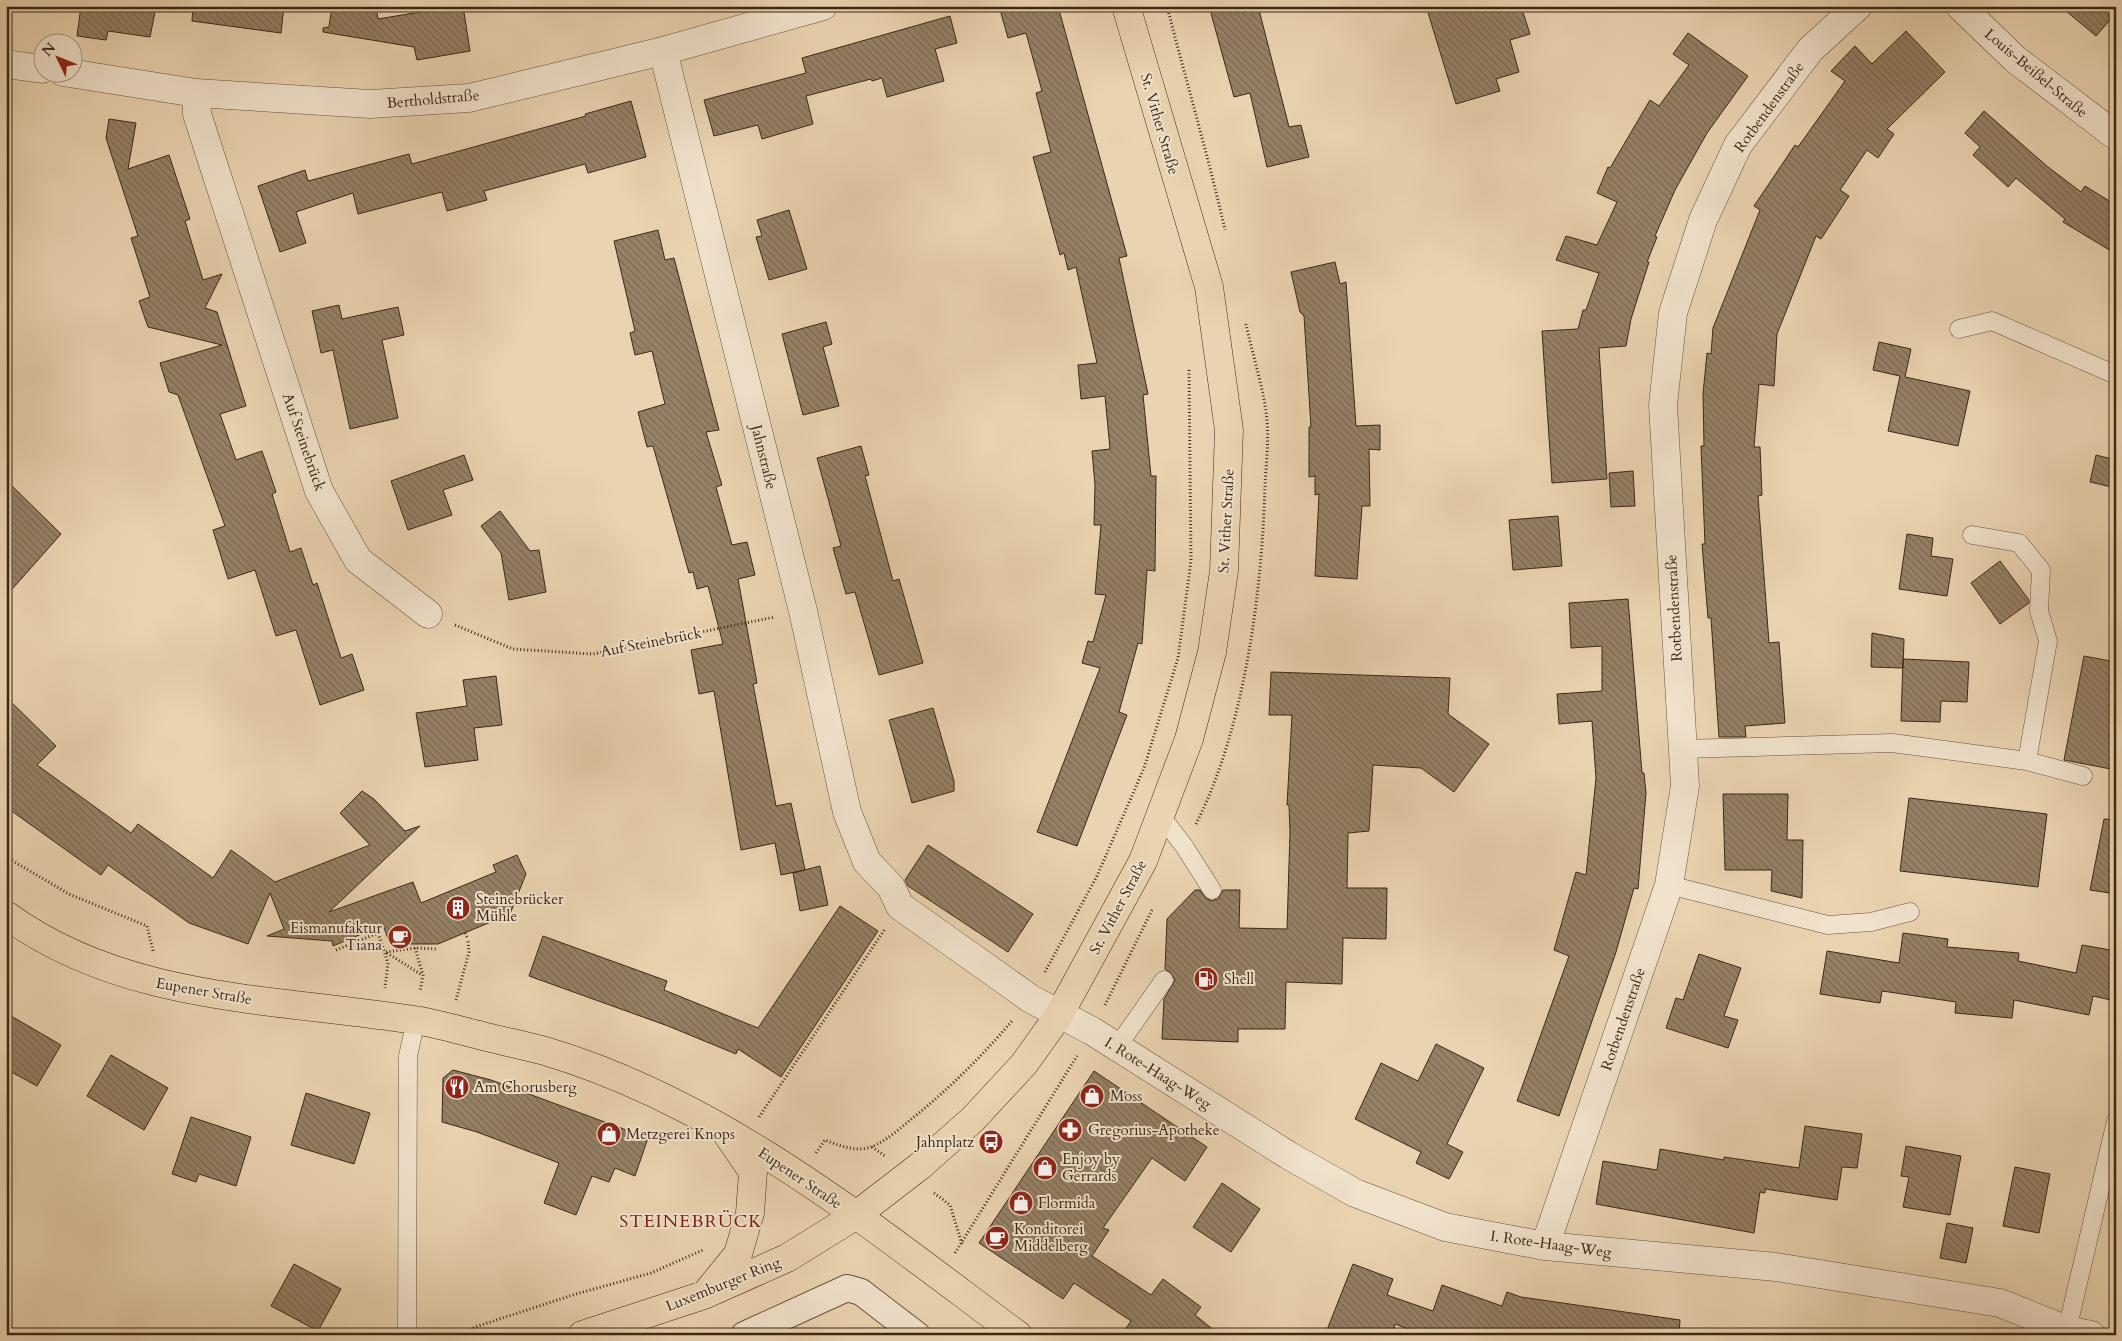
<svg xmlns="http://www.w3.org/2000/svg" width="2122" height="1341" viewBox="0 0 2122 1341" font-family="Cardo,serif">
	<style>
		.building { fill: url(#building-back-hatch); stroke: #3b2816 }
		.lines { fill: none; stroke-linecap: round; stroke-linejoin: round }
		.service-casing { stroke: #67533c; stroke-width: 19 }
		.pedestrian-casing { stroke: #67533c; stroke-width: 28 }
		.minor-casing { stroke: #67533c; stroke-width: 29 }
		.primary-casing { stroke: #3b2816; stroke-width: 29 }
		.path { stroke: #3b2816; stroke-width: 3; stroke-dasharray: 1 2.5; stroke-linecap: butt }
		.service { stroke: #f1e2cc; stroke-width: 18 }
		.pedestrian { stroke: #f1e2cc; stroke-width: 26 }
		.minor { stroke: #f1e2cc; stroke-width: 28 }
		.primary { stroke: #ead3b0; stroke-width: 28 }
		.labels { text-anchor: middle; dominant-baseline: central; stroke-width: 4; stroke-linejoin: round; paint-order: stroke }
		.street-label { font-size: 15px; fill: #3b2816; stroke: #f1e2cc }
		.poi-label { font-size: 15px; fill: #3b2816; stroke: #f1e2cc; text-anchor: start }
		.quarter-label { font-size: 18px; letter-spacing: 1px; fill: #7a1f14; stroke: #f1e2cc }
	</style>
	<defs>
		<pattern id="building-back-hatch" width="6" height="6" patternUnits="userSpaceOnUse" patternTransform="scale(1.25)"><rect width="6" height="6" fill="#968166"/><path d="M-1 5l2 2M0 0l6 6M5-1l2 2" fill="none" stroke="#7c6a53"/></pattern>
	</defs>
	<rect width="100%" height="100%" fill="#ead3b0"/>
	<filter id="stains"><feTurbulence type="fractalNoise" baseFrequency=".004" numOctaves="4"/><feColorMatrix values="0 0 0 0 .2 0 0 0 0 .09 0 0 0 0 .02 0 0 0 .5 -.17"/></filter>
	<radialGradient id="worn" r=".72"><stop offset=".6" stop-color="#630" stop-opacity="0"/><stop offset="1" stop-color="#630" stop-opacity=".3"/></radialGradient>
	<path class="building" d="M 81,6 L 123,6 L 155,12 L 150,37 L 108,31 L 106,40 L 77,36 Z
		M 193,6 L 284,6 L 281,33 L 192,21 Z
		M 332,6 L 376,6 L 378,19 L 438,9 L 437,6 L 463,6 L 470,51 L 417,60 L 414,47 L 323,32 L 323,28 L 329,27 Z
		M 999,6 L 1058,6 L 1127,256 L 1119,258 L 1148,394 L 1143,395 L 1151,476 L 1156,476 L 1155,571 L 1147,570 L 1142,644 L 1138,643 L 1119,712 L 1127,715 L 1077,846 L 1037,832 L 1100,668 L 1082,663 L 1088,641 L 1093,642 L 1106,595 L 1095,594 L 1101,525 L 1094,525 L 1095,485 L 1092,451 L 1110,449 L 1105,396 L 1081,399 L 1078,365 L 1097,363 L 1076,267 L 1068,270 L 1064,253 L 1060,255 L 1033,157 L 1051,152 L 1036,93 L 1042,91 L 1026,33 L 1008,38 Z
		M 1209,6 L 1258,6 L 1289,127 L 1301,125 L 1309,157 L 1267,167 L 1250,93 L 1234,97 Z
		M 1426,6 L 1521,6 L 1530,34 L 1510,40 L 1519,72 L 1496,79 L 1500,91 L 1456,104 Z
		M 2060,6 L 2116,6 L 2116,13 L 2096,36 Z
		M 950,16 L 957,43 L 935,49 L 944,81 L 887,97 L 882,78 L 872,81 L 871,79 L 806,96 L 813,124 L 762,139 L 758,125 L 714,136 L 704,100 L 806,73 L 802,58 Z
		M 1906,31 L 1945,72 L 1887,129 L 1894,134 L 1878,158 L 1867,150 L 1840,190 L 1849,196 L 1821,239 L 1816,236 L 1777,334 L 1774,386 L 1759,384 L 1754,447 L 1760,447 L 1762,495 L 1758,496 L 1769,643 L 1779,642 L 1785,723 L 1745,726 L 1746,737 L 1719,737 L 1711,618 L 1708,618 L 1702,544 L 1705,544 L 1701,446 L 1704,446 L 1703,394 L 1707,353 L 1711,354 L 1713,328 L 1760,210 L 1754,206 L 1795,145 L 1798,147 L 1845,81 L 1831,71 L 1855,46 L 1872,64 Z
		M 1688,33 L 1748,76 L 1707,133 L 1675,190 L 1655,236 L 1657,237 L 1647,262 L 1649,262 L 1631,319 L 1626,346 L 1599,348 L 1607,479 L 1552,483 L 1542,331 L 1578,329 L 1583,310 L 1586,310 L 1599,273 L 1556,260 L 1566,236 L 1597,245 L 1617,202 L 1597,193 L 1608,167 L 1610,168 L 1650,100 L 1659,106 L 1689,65 L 1673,54 Z
		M 631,101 L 646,157 L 588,173 L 585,164 L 484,191 L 487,200 L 447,211 L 442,192 L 358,214 L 353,193 L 296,212 L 306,243 L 280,252 L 258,186 L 305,170 L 308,181 L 409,154 L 412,164 L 586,116 L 585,114 Z
		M 1984,111 L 2048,167 L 2081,192 L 2085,186 L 2116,205 L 2116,254 L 2063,222 L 2065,219 L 2016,178 L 2008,187 L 1973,155 L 1980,147 L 1965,133 Z
		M 109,119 L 136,123 L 128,169 L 169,155 L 190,219 L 185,221 L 203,280 L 222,274 L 205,308 L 217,312 L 246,406 L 220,414 L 236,460 L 262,451 L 276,492 L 272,494 L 290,552 L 301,548 L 313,585 L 317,583 L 341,658 L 352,654 L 364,690 L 320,705 L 296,630 L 276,636 L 255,570 L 228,579 L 213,530 L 225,526 L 178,395 L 169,392 L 160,363 L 222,345 L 148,327 L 139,301 L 150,297 L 131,238 L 138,236 L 106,138 Z
		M 789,210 L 807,269 L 769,280 L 756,237 L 762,236 L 757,220 Z
		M 658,230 L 665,260 L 674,258 L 719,430 L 706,432 L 722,485 L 716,487 L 732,545 L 747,542 L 755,575 L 738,579 L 757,683 L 753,684 L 776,806 L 791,803 L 805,870 L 781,875 L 775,843 L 741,850 L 714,691 L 699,694 L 691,650 L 723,644 L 708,586 L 697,589 L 693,572 L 689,573 L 653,446 L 647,447 L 638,412 L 665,404 L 652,351 L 635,355 L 630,333 L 635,331 L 614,241 Z
		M 1335,262 L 1340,284 L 1346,282 L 1356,426 L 1380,425 L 1380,450 L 1369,449 L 1370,506 L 1362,506 L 1357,579 L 1315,576 L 1319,494 L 1315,495 L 1315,476 L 1309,477 L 1309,427 L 1311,427 L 1304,316 L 1300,312 L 1291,272 Z
		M 339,305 L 342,319 L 398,307 L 404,335 L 382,340 L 398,418 L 350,429 L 333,350 L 321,353 L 312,311 Z
		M 826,322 L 832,344 L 823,347 L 839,406 L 803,415 L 782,334 Z
		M 1879,342 L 1911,349 L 1905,377 L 1970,391 L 1958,446 L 1888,431 L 1900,376 L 1873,370 Z
		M 861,446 L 869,475 L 865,476 L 893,581 L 899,579 L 923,663 L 879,675 L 855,592 L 846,594 L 833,548 L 841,546 L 817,458 Z
		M 464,455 L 473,480 L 443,490 L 452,515 L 408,530 L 391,481 Z
		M 2096,455 L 2116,460 L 2116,488 L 2090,482 Z
		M 1633,471 L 1635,506 L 1611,507 L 1609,473 Z
		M 6,480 L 61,534 L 6,596 Z
		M 500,511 L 530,551 L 539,550 L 546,592 L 509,600 L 501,553 L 481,526 Z
		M 1558,516 L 1562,566 L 1513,570 L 1509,520 Z
		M 1907,534 L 1933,538 L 1931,556 L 1953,559 L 1947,596 L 1899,589 Z
		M 2000,561 L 2029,600 L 2029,603 L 2000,624 L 1971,583 Z
		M 1628,599 L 1642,773 L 1644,773 L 1646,793 L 1638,889 L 1634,888 L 1616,952 L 1559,1116 L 1517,1101 L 1569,956 L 1554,950 L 1576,872 L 1586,875 L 1596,778 L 1592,721 L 1559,724 L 1557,694 L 1602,691 L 1602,646 L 1571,648 L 1569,603 Z
		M 1872,633 L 1904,639 L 1903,668 L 1871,667 Z
		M 2084,656 L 2116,662 L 2116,770 L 2064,760 Z
		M 1903,659 L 1969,662 L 1967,702 L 1941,701 L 1940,722 L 1901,721 Z
		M 1271,672 L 1450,678 L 1448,714 L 1489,744 L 1454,792 L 1421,768 L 1373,765 L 1369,831 L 1348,833 L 1347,888 L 1387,888 L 1386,939 L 1343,938 L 1342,984 L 1286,982 L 1285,1029 L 1238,1029 L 1238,1042 L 1162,1039 L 1164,999 L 1175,980 L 1170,972 L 1165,969 L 1167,919 L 1195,890 L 1200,890 L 1207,899 L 1212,901 L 1218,899 L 1223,890 L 1240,890 L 1239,928 L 1287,929 L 1290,832 L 1289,805 L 1287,805 L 1292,715 L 1269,715 Z
		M 496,676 L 502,725 L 474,728 L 478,760 L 425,767 L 416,713 L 467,706 L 463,680 Z
		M 6,697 L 56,746 L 37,765 L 131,833 L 138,824 L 213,878 L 231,850 L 275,882 L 370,845 L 340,813 L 362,791 L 374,799 L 405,831 L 420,826 L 329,912 L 413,882 L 421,903 L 496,872 L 493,865 L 517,855 L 526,874 L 510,914 L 438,944 L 390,944 L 383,925 L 333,946 L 332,941 L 267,936 L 284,929 L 270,893 L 248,944 L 189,923 L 108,865 L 101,875 L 6,807 Z
		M 933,708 L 954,781 L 954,791 L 912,803 L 889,720 Z
		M 1723,794 L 1788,794 L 1787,840 L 1803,840 L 1802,898 L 1771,891 L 1772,870 L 1725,870 Z
		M 1909,798 L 2047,814 L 2038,887 L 1900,871 Z
		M 2104,819 L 2116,820 L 2116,894 L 2090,890 Z
		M 928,845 L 1033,914 L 1008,952 L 908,886 L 905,880 Z
		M 820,866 L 828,905 L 800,911 L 793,873 Z
		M 840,906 L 878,931 L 781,1077 L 738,1049 L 736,1054 L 668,1026 L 529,976 L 543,936 L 667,981 L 664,990 L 758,1028 Z
		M 1903,933 L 1948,939 L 1947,947 L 2019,953 L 2018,961 L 2076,973 L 2082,945 L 2116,951 L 2116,976 L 2111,1000 L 2093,996 L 2089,1015 L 2014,1000 L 2012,1018 L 1955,1013 L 1956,1002 L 1882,991 L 1880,1003 L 1820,994 L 1827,951 L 1899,963 Z
		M 1699,954 L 1741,968 L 1724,1016 L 1738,1020 L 1728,1048 L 1666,1028 L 1676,998 L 1683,1000 Z
		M 6,1013 L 61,1045 L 37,1086 L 6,1069 Z
		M 1436,1044 L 1484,1068 L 1447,1144 L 1463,1152 L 1449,1179 L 1416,1163 L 1421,1152 L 1355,1119 L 1381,1063 L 1418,1081 Z
		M 111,1055 L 168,1088 L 144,1130 L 87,1096 Z
		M 453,1070 L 491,1080 L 648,1138 L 635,1176 L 615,1168 L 609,1182 L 592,1176 L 576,1215 L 544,1203 L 559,1163 L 477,1132 L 442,1122 L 443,1078 Z
		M 1094,1071 L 1207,1147 L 1185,1181 L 1152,1158 L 1103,1228 L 1109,1230 L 1092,1256 L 1151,1295 L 1163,1279 L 1201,1307 L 1195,1315 L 1220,1335 L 1121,1335 L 1131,1321 L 1074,1283 L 1063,1299 L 979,1243 Z
		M 306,1093 L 370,1113 L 354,1164 L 291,1145 Z
		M 191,1117 L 251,1137 L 236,1186 L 199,1174 L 196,1182 L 172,1174 Z
		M 1805,1126 L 1862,1134 L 1857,1168 L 1842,1167 L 1837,1200 L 1765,1189 L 1765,1193 L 1760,1192 L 1754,1233 L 1596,1204 L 1603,1161 L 1657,1170 L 1660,1149 L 1724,1160 L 1724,1157 L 1799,1168 Z
		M 1906,1146 L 1961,1156 L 1950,1215 L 1903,1207 L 1909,1177 L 1901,1176 Z
		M 2015,1167 L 2050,1174 L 2039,1233 L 2003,1226 Z
		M 1222,1183 L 1260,1209 L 1231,1252 L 1193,1227 Z
		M 1947,1223 L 1973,1228 L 1966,1263 L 1940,1258 Z
		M 294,1264 L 341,1289 L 318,1331 L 271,1306 Z
		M 1353,1264 L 1393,1279 L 1387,1295 L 1433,1311 L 1442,1285 L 1502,1306 L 1507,1292 L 1521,1297 L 1680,1320 L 1679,1335 L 1424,1335 L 1395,1324 L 1393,1335 L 1325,1335 Z"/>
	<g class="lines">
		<defs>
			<path id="service" d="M 1959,329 L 1992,321 L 2116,375
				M 1972,535 L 2019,543 L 2041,570 L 2039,611 L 2048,641 L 2027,761
				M 1683,749 L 1892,743 L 2027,761 L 2083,776
				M 1160,815 L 1184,846 L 1212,890
				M 1669,885 L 1828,925 L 1871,922 L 1910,912
				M 1117,1047 L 1164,980
				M 2067,1330 L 2116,1121
				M 407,1335 L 408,1056 L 416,1020"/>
			<path id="pedestrian" d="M 744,1335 L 847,1288 L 861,1292 L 917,1335"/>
			<path id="minor" d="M 1960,6 L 2015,59 L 2116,136
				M 663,51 L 803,611 L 847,812 L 867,862 L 891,887 L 900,906 L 1031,999 L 1092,1031 L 1288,1155 L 1355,1193 L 1445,1227 L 1545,1246 L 1776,1267 L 2000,1303 L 2067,1330 L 2091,1335
				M 6,64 L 42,69
				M 63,72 L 196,93 L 370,104 L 469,98 L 663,51 L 823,6
				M 196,93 L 197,114 L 319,491 L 358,560 L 428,614
				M 1545,1246 L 1669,885 L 1685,786 L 1663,405 L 1673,313 L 1703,220 L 1738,145 L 1810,50 L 1858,6"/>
			<path id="primary" d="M 6,915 C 125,1002 275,998 414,1020 C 436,1023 457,1030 479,1035 C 501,1041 523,1045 545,1051 C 723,1104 871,1226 1018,1335
				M 708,1291 L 738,1254 L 750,1213 L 753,1172 L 727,1134
				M 582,1335 L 704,1295 L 787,1258 L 855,1216 L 920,1166 L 973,1119 L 1024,1064 L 1059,1015 L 1143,861 L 1189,739 L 1212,652 L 1224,571 L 1229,430 L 1209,287 L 1126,6"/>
		</defs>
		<use href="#service" class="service-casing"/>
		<use href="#pedestrian" class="pedestrian-casing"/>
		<use href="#minor" class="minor-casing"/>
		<use href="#primary" class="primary-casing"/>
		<path class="path" d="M 1167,6 C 1186,81 1208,155 1225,230
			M 455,625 L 513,649 L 593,654 L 775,617
			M 1196,824 C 1245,727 1262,592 1265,485 C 1266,464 1269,442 1267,421 C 1265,393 1252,353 1246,324
			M 6,857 L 69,894 L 147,926 L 153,951
			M 465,933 L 468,939
			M 415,948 L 423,975 L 420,992
			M 336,950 L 378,933 L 388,963 L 385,988
			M 386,952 L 415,948 L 437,949
			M 387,953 L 422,975
			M 1045,972 L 1097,876 L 1144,768 L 1178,658 L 1191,561 L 1189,370
			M 456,1000 L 469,952 L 468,940
			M 1105,1005 L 1152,910
			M 759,1117 L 885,929
			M 872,1147 L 885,1156
			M 816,1153 L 825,1140 C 840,1146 858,1153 873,1146 C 888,1140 901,1127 914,1117 C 950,1088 982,1056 1012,1021
			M 934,1193 L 950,1205 L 962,1244
			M 955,1253 L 1077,1056
			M 461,1335 L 475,1327 L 576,1294 L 651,1273 L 703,1250"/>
		<use href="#service" class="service"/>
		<use href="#pedestrian" class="pedestrian"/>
		<use href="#minor" class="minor"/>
		<use href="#primary" class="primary"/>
	</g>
	<defs>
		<symbol id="building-disc" viewBox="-11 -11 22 22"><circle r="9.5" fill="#8f2418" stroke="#f1e2cc"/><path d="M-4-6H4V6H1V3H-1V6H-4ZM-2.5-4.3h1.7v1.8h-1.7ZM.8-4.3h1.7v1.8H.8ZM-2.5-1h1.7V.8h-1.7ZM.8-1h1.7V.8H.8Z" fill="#fff"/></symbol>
		<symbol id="cafe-disc" viewBox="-11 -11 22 22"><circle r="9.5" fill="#8f2418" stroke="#f1e2cc"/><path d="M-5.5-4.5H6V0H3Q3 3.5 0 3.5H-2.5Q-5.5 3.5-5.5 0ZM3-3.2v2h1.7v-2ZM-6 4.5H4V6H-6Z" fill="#fff"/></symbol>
		<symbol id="fuel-disc" viewBox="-11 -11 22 22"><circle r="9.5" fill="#8f2418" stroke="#f1e2cc"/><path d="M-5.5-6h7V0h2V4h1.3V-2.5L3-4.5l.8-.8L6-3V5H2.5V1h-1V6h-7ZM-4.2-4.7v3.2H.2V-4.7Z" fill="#fff"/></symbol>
		<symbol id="restaurant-disc" viewBox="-11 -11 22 22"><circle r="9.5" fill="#8f2418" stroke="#f1e2cc"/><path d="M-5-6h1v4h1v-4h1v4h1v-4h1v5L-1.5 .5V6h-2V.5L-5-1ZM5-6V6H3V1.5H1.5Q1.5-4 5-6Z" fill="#fff"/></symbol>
		<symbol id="shop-disc" viewBox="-11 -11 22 22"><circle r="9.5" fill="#8f2418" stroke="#f1e2cc"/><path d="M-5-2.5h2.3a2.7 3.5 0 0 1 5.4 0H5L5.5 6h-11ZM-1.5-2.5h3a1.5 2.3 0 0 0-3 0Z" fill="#fff"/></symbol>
		<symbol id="pharmacy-disc" viewBox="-11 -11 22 22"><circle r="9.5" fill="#8f2418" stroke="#f1e2cc"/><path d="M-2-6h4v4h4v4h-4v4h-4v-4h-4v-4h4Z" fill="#fff"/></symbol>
		<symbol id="bus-disc" viewBox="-11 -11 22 22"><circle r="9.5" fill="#8f2418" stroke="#f1e2cc"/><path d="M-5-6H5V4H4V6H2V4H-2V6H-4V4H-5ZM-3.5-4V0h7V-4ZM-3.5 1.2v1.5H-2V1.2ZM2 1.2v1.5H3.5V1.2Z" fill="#fff"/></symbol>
	</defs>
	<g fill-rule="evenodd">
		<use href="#building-disc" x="444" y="894" width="28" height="28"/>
		<use href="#cafe-disc" x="386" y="923" width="28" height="28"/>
		<use href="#fuel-disc" x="1192" y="965" width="28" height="28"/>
		<use href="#restaurant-disc" x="443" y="1073" width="28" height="28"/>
		<use href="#shop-disc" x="1078" y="1082" width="28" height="28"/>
		<use href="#pharmacy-disc" x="1056" y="1116" width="28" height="28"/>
		<use href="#shop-disc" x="595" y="1120" width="28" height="28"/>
		<use href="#bus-disc" x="977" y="1128" width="28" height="28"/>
		<use href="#shop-disc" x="1031" y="1154" width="28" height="28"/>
		<use href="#shop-disc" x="1007" y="1189" width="28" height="28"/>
		<use href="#cafe-disc" x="983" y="1224" width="28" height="28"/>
	</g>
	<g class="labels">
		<g class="street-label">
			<text transform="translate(2036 73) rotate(40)">Louis-Beißel-Straße</text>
			<text transform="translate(433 99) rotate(-5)">Bertholdstraße</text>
			<text transform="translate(1769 107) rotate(-54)">Rotbendenstraße</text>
			<text transform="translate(1160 124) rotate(74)">St. Vither Straße</text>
			<text transform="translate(304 442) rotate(71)">Auf Steinebrück</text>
			<text transform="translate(764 457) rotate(76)">Jahnstraße</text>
			<text transform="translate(1226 521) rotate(-87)">St. Vither Straße</text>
			<text transform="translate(1674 608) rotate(-93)">Rotbendenstraße</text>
			<text transform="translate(651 642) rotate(-11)">Auf Steinebrück</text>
			<text transform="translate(1118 907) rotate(-62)">St. Vither Straße</text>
			<text transform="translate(204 991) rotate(10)">Eupener Straße</text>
			<text transform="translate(1623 1019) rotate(-71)">Rotbendenstraße</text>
			<text transform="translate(1158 1073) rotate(32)">I. Rote-Haag-Weg</text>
			<text transform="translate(800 1178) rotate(34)">Eupener Straße</text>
			<text transform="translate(1551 1244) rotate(8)">I. Rote-Haag-Weg</text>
			<text transform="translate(723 1284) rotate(-22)">Luxemburger Ring</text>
		</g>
		<g class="poi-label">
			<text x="476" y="899">Steinebrücker<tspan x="476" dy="17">Mühle</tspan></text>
			<text x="382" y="928" text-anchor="end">Eismanufaktur<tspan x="382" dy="17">Tiana</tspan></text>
			<text x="1224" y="979">Shell</text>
			<text x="474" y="1087">Am Chorusberg</text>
			<text x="1110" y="1096">Moss</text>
			<text x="1088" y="1130">Gregorius-Apotheke</text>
			<text x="626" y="1134">Metzgerei Knops</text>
			<text x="974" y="1142" text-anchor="end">Jahnplatz</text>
			<text x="1062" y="1159">Enjoy by<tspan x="1062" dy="17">Gerrards</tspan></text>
			<text x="1038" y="1203">Flormida</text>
			<text x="1014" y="1229">Konditorei<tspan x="1014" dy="17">Middelberg</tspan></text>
		</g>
		<g class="quarter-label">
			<text x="691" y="1221">STEINEBRÜCK</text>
		</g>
	</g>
	<rect width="2122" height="1341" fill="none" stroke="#ead3b0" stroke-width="25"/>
	<rect x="8" y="8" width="2107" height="1326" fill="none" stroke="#3b2816" stroke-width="2.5"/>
	<rect x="12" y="12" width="2097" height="1316" fill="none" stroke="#3b2816"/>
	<g transform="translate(58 58) rotate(313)"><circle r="24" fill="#f1e2cc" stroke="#a89883"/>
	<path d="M0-4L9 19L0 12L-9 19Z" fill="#8f2418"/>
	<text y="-8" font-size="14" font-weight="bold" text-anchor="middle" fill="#3b2816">N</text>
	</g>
	<rect width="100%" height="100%" filter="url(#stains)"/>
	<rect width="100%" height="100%" fill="url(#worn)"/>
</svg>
